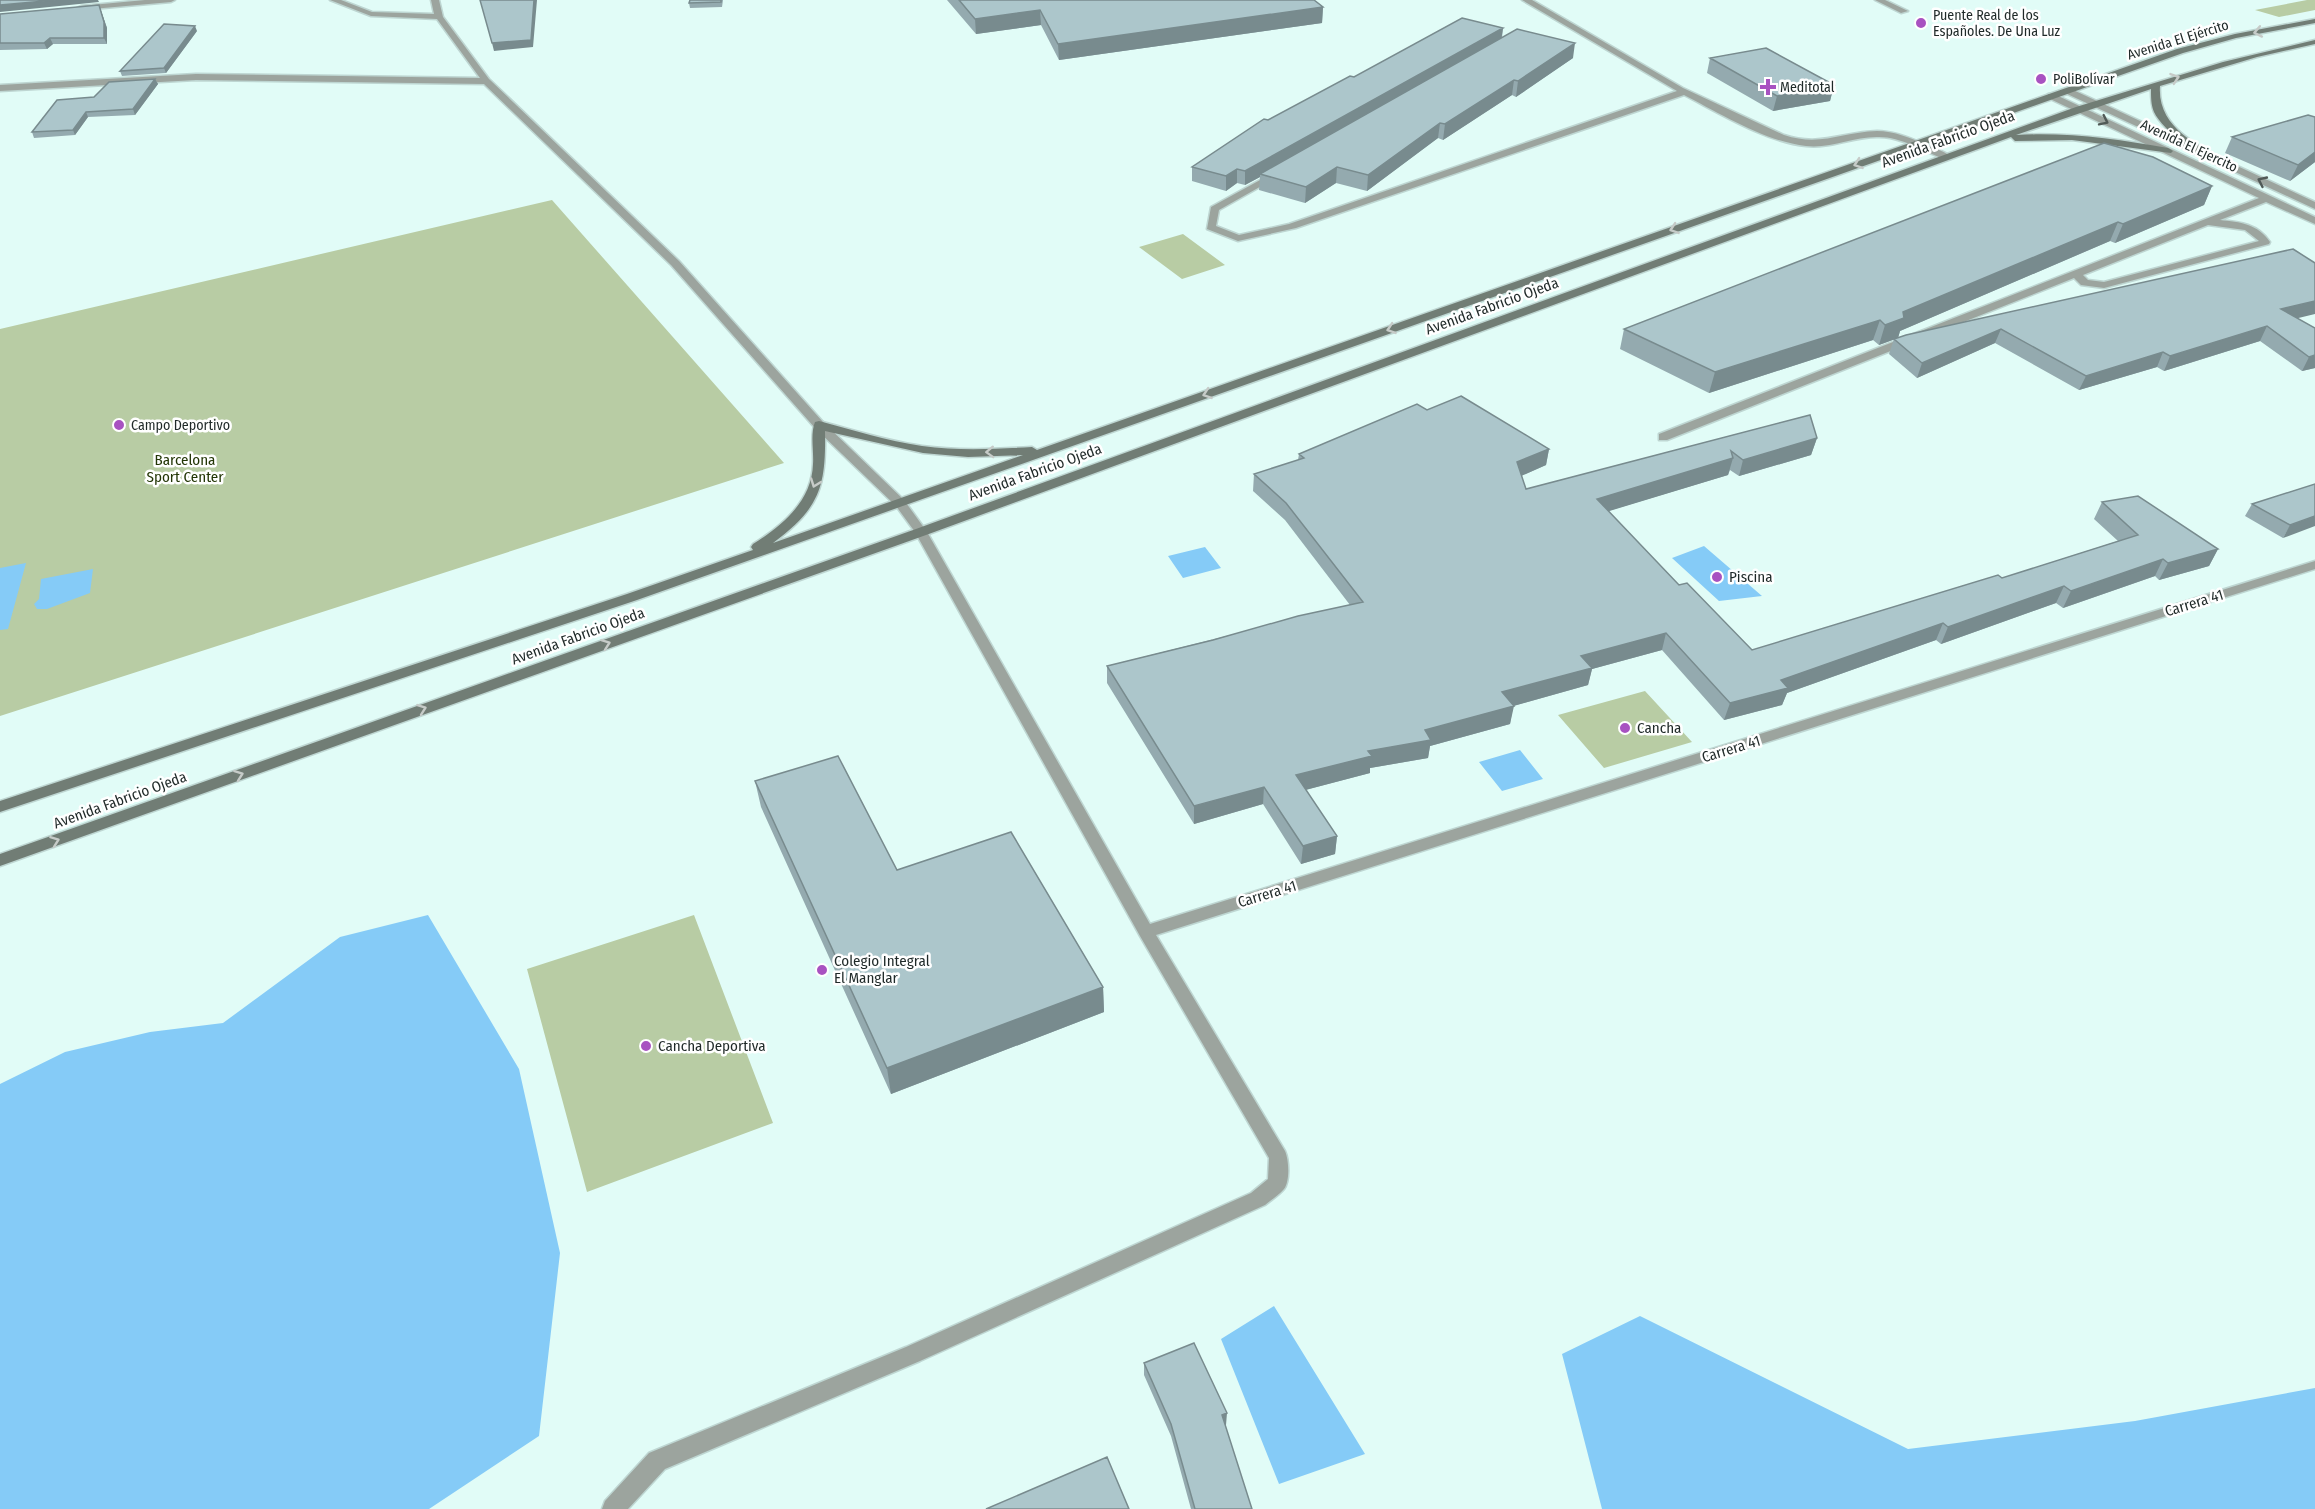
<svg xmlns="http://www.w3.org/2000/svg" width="2315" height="1509" viewBox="0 0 2315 1509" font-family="'Fira Sans Condensed',sans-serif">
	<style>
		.green { fill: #b8cca4 }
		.water { fill: #85cbf7 }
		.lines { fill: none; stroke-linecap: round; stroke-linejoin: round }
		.street-casing { stroke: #bed6d2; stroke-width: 3 }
		.secondary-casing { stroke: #bed6d2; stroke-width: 3 }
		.street { fill: #9ca49e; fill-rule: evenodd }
		.secondary { fill: #717d75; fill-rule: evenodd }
		.wall { fill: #94aaaf }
		.shaded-wall { fill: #788b8e }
		.building { fill: #acc6cb; stroke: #788b8e; stroke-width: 1.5 }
		.oneway { stroke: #c6cbc8 }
		.oneway2 { stroke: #515a57 }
		.poi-dot { fill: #a852c1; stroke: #fff; stroke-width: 2 }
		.labels { text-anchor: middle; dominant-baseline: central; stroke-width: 5; stroke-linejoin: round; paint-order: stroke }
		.far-poi-label { font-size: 14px; fill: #1f2928; stroke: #fff; text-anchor: start }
		.far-street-label { font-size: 14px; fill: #1f2928; stroke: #fff }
		.street-label { font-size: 15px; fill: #1f2928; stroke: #fff }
		.park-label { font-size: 15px; fill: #233606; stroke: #fff }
		.poi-label { font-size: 15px; fill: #1f2928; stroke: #fff; text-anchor: start }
	</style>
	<rect width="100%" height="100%" fill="#e1fcf7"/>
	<path class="green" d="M 2307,0 L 2315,0 L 2315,10 L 2279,17 L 2255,10 Z
		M 552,200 L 784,463 L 0,716 L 0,329 Z
		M 1183,234 L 1225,265 L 1182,279 L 1139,247 Z
		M 1645,691 L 1692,742 L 1604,768 L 1558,715 Z
		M 694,915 L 773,1123 L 587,1192 L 527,969 Z"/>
	<path class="water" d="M 1704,546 L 1762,596 L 1719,601 L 1672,558 Z
		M 1205,547 L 1221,568 L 1183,578 L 1168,556 Z
		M 26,563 L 8,629 L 0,630 L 0,568 Z
		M 93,569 L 90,593 L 47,609 L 37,609 L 34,604 L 39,599 L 41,579 Z
		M 1520,750 L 1543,779 L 1502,791 L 1479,762 Z
		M 428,915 L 519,1069 L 560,1253 L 539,1436 L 429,1509 L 0,1509 L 0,1084 L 65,1052 L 150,1032 L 223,1023 L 340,937 Z
		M 1274,1306 L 1365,1454 L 1279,1484 L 1221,1339 Z
		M 1640,1316 L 1908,1449 L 2135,1421 L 2315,1388 L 2315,1509 L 1602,1509 L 1562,1354 Z"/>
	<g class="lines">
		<defs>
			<path id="street" d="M 145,0 L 175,0 L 171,2 L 81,10 L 77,8 L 81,6 Z
				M 330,0 L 341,0 L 372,12 L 434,14 L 431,0 L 439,0 L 443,17 L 489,79 L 679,261 L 823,422 L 904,500 L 927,532 L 1150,924 L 2315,561 L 2315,569 L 1156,935 L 1285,1151 C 1289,1160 1290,1181 1284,1189 C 1279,1195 1271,1200 1265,1205 L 920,1361 L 665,1469 L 628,1509 L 602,1509 L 605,1501 L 649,1453 L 906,1347 L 1251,1193 L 1268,1179 L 1269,1158 L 1140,936 L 915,532 L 896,506 L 815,428 L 671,265 L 484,84 L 196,80 L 0,91 L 0,85 L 196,74 L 480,78 L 437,19 L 371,16 Z
				M 1522,0 L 1532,0 L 1683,88 L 1784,135 C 1820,147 1842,132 1877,131 C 1894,131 1911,138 1926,145 C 1935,148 1945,152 1952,157 L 1944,159 C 1923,151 1901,137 1879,137 C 1854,136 1831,149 1806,146 C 1766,142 1719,113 1684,95 L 1296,228 L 1238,241 L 1207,229 L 1211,207 L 1273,173 L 1281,175 L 1219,210 L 1216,226 L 1239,235 L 1289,224 L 1677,91 Z
				M 1875,0 L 1885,0 L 1908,11 L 1901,13 Z
				M 2065,89 L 2071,89 L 2315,202 L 2315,209 L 2065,93 Z
				M 2048,94 L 2054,94 L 2315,217 L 2315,224 L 2266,202 L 2220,220 C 2240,222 2258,224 2270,242 L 2269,244 L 2104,288 L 2081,285 L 2074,278 L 1667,440 L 1659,440 L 1659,434 L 2259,198 L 2048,98 ZM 2208,225 L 2245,230 L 2259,241 L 2104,282 L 2088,280 L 2083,275 Z"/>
			<path id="secondary" d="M 2315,19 L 2315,23 L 2236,38 L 2183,53 L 637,600 L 0,812 L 0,801 L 627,594 L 753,550 L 751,547 L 753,544 C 782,526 812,501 813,464 C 814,452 810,434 815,422 L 819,421 C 853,430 887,441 922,446 C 959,451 995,449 1032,447 L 1037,450 L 2177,49 L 2235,34 ZM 825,431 L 923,453 L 968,457 L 1023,455 L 773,543 C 820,508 826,487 825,431 Z
				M 2315,40 L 2315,44 L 2257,57 L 2160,86 C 2157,127 2197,145 2228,162 L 2228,166 C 2209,168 2162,130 2154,112 C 2151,105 2151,97 2151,89 L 2016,135 C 2067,132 2117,139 2168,148 L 2173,151 L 2171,153 L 2072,140 L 2015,141 L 2011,137 L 926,535 L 0,866 L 0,854 L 916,529 L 2076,107 L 2223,62 Z"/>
		</defs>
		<use href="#street" class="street-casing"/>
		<use href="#secondary" class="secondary-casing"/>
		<use href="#street" class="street"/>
		<use href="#secondary" class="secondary"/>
	</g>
	<path class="wall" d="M 690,0 L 723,0 L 722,7 L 690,8 L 689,3 Z
		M 947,0 L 1314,0 L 1323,7 L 1322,23 L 1059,60 L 1041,25 L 976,34 Z
		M 99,5 L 107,28 L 107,44 L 53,44 L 47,49 L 0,50 L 0,14 Z
		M 1503,28 L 1502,38 L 1573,58 L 1516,97 L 1512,95 L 1443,140 L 1438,138 L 1367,191 L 1336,183 L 1305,203 L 1259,190 L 1260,177 L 1245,185 L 1237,183 L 1226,191 L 1192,181 L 1192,167 L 1268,120 L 1354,77 Z
		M 197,31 L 166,73 L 122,76 L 120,71 Z
		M 1710,58 L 1834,85 L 1830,101 L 1773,111 L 1707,73 Z
		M 155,79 L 158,84 L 135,115 L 88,117 L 75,135 L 34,138 L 32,132 L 94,97 Z
		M 2232,137 L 2315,162 L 2290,181 L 2225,153 Z
		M 2212,186 L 2204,205 L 2115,243 L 2110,241 L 1900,331 L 1898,338 L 1879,345 L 1873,340 L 1709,393 L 1620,349 L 1624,329 Z
		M 2293,249 L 2297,318 L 2315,368 L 2302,371 L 2260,341 L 2164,371 L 2157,367 L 2079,390 L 1995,343 L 1917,378 L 1889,354 L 1894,339 Z
		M 1427,410 L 1549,449 L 1546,465 L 1521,476 L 1526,489 L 1810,415 L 1817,438 L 1811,455 L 1739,476 L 1730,470 L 1728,475 L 1608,511 L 1679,585 L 1752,650 L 2002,578 L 2118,541 L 2094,519 L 2102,502 L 2218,549 L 2209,566 L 2159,580 L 2155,576 L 2063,608 L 2056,603 L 1941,644 L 1936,640 L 1787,693 L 1782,705 L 1724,720 L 1662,650 L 1592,669 L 1588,685 L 1513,706 L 1510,724 L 1430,746 L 1428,758 L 1370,768 L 1370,773 L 1305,790 L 1337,836 L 1335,854 L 1301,864 L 1263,804 L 1194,824 L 1107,683 L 1107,666 L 1350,605 L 1285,520 L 1253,491 L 1254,474 L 1298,460 L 1299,454 Z
		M 2315,484 L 2283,538 L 2245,516 L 2252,504 Z
		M 755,781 L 897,870 L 1103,987 L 1104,1012 L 891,1094 L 761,807 Z
		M 1144,1363 L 1226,1425 L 1225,1425 L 1252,1509 L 1191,1509 L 1171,1436 L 1144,1375 Z"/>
	<path class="shaded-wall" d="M 56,0 L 98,0 L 99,2 L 0,12 L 0,5 Z
		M 534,0 L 537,0 L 533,47 L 494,51 L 492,43 Z
		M 99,5 L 107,28 L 107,44 L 104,38 Z
		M 1323,7 L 1322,23 L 1059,60 L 1058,44 Z
		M 1040,10 L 1041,25 L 976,34 L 975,19 Z
		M 195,26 L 197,31 L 166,73 L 164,68 Z
		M 1503,28 L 1501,41 L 1260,174 L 1260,177 L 1245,185 L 1245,171 Z
		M 50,38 L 53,44 L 47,49 L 44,43 Z
		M 1575,43 L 1573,58 L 1516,97 L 1518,81 Z
		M 155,79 L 158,84 L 135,115 L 133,109 Z
		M 1514,80 L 1512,95 L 1443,140 L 1445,124 Z
		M 1834,85 L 1830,101 L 1773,111 L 1777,96 Z
		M 86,112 L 88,117 L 75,135 L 73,130 Z
		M 1440,123 L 1438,138 L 1367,191 L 1368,175 Z
		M 2315,152 L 2315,162 L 2290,181 L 2298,165 Z
		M 1337,167 L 1336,183 L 1305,203 L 1306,187 Z
		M 1237,169 L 1237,183 L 1226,191 L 1226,176 Z
		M 2212,186 L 2204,205 L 2115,243 L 2123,224 Z
		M 2118,222 L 2110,241 L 1900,331 L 1898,338 L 1879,345 L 1885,325 L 1903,312 Z
		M 2315,301 L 2315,314 L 2274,324 L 2281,309 Z
		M 1880,320 L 1873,340 L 1709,393 L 1715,372 Z
		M 2267,326 L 2260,341 L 2164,371 L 2170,356 Z
		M 2001,329 L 1995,343 L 1917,378 L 1922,363 Z
		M 2163,352 L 2157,367 L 2079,390 L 2086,376 Z
		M 2315,355 L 2315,368 L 2302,371 L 2309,357 Z
		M 1817,438 L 1811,455 L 1739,476 L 1743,460 Z
		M 1549,449 L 1546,465 L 1514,479 L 1517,462 Z
		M 1733,458 L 1728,475 L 1593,516 L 1597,499 Z
		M 2315,516 L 2315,526 L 2283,538 L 2290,525 Z
		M 2218,549 L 2209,566 L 2159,580 L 2168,563 Z
		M 2163,559 L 2155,576 L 2063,608 L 2071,591 Z
		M 2064,586 L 2056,603 L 1941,644 L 1948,627 Z
		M 1943,623 L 1936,640 L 1787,693 L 1782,705 L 1724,720 L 1730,703 L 1781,680 Z
		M 1666,633 L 1662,650 L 1592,669 L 1588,685 L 1499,710 L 1502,692 L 1581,656 Z
		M 1514,706 L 1510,724 L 1430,746 L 1428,758 L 1370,768 L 1370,773 L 1294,793 L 1296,775 L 1368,751 L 1425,730 Z
		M 1264,787 L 1263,804 L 1194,824 L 1194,806 Z
		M 1337,836 L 1335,854 L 1301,864 L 1303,846 Z
		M 1103,987 L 1104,1012 L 891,1094 L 887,1068 Z
		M 1227,1413 L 1226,1425 L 1221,1427 L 1222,1415 Z"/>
	<path class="building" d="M 0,0 L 56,0 L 0,5 Z
		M 480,0 L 534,0 L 531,40 L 492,43 Z
		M 690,0 L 721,0 L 721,2 L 689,3 Z
		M 959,0 L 1314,0 L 1323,7 L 1058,44 L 1040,10 L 975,19 Z
		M 99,5 L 104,22 L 104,38 L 50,38 L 44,43 L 0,43 L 0,14 Z
		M 1462,18 L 1503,28 L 1245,171 L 1237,169 L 1226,176 L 1192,167 L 1264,119 L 1268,120 L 1350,76 L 1354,77 Z
		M 164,24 L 195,26 L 164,68 L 120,71 Z
		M 1517,29 L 1575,43 L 1518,81 L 1514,80 L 1445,124 L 1440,123 L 1368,175 L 1337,167 L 1306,187 L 1260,174 Z
		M 1766,48 L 1834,85 L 1777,96 L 1710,58 Z
		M 155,79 L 133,109 L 86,112 L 73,130 L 32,132 L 57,100 L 94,97 L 109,82 Z
		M 2308,115 L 2315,117 L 2315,152 L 2298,165 L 2232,137 Z
		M 2104,143 L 2153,157 L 2212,186 L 2123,224 L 2118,222 L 1903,312 L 1904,318 L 1885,325 L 1880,320 L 1715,372 L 1624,329 Z
		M 2293,249 L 2315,263 L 2315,301 L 2281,309 L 2315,328 L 2315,355 L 2309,357 L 2267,326 L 2170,356 L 2163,352 L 2086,376 L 2001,329 L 1922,363 L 1894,339 L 1906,335 Z
		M 1461,396 L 1549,449 L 1517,462 L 1526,489 L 1810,415 L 1817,438 L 1743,460 L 1731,451 L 1733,458 L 1597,499 L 1679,585 L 1687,583 L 1752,650 L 1998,575 L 2002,578 L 2138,535 L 2102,502 L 2138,496 L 2218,549 L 2168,563 L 2163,559 L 2071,591 L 2064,586 L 1948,627 L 1943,623 L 1781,680 L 1788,688 L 1730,703 L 1666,633 L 1581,656 L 1592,668 L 1502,692 L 1514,706 L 1425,730 L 1431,740 L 1368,751 L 1372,756 L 1296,775 L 1337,836 L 1303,846 L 1264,787 L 1194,806 L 1107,666 L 1213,640 L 1298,616 L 1363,602 L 1286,503 L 1254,474 L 1304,458 L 1299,454 L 1417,404 L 1427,410 Z
		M 2315,484 L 2315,516 L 2290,525 L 2252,504 Z
		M 838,756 L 897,870 L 1011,832 L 1103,987 L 887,1068 L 755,781 Z
		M 1194,1343 L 1227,1413 L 1222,1415 L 1252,1509 L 1195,1509 L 1171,1424 L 1144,1363 Z
		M 1107,1457 L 1129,1509 L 986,1509 Z"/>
	<defs><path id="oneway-chevron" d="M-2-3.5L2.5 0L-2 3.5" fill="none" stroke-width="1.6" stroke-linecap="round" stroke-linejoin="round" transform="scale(1.5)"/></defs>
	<g class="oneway">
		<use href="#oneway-chevron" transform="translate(2258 32) rotate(169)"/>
		<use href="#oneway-chevron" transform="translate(2175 78) rotate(-19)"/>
		<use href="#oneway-chevron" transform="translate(1858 164) rotate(161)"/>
		<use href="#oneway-chevron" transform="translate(1674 229) rotate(161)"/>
		<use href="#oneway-chevron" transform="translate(1391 329) rotate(161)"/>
		<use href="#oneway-chevron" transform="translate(1207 394) rotate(161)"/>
		<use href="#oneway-chevron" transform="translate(990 452) rotate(178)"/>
		<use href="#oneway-chevron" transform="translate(815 483) rotate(110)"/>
		<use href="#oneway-chevron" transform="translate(606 644) rotate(-20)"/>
		<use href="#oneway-chevron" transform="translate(422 709) rotate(-20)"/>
		<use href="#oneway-chevron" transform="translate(239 775) rotate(-20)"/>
		<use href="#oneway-chevron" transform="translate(55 841) rotate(-20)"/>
	</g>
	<g class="oneway2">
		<use href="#oneway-chevron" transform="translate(2104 121) rotate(26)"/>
		<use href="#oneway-chevron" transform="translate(2262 181) rotate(-155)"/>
	</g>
	<g class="poi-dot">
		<circle cx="1921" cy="23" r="6"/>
		<circle cx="2041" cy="79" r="6"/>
		<path d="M1765 78h6v6h6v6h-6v6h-6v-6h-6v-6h6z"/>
		<circle cx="119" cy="425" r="6"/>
		<circle cx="1717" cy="577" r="6"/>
		<circle cx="1625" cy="728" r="6"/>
		<circle cx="822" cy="970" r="6"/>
		<circle cx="646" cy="1046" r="6"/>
	</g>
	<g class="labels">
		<g class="far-poi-label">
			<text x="1933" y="15">Puente Real de los<tspan x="1933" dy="16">Españoles. De Una Luz</tspan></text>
			<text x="2053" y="79">PoliBolívar</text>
			<text x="1780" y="87">Meditotal</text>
			<text x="131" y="425">Campo Deportivo</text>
		</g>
		<g class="far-street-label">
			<text transform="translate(2178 40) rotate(-17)">Avenida El Ejército</text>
			<text transform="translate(2189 146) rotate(25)">Avenida El Ejercito</text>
		</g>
		<g class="street-label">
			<text transform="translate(1948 139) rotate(-20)">Avenida Fabricio Ojeda</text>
			<text transform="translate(1492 306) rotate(-20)">Avenida Fabricio Ojeda</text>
			<text transform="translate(1035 472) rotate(-20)">Avenida Fabricio Ojeda</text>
			<text transform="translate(2194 603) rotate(-17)">Carrera 41</text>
			<text transform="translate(578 636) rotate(-20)">Avenida Fabricio Ojeda</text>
			<text transform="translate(1731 749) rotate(-17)">Carrera 41</text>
			<text transform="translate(120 800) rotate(-20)">Avenida Fabricio Ojeda</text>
			<text transform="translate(1267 894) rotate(-17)">Carrera 41</text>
		</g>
		<g class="park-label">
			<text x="185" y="460">Barcelona<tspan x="185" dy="17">Sport Center</tspan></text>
		</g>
		<g class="poi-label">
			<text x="1729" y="577">Piscina</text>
			<text x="1637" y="728">Cancha</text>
			<text x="834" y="961">Colegio Integral<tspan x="834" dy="17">El Manglar</tspan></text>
			<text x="658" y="1046">Cancha Deportiva</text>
		</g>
	</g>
</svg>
